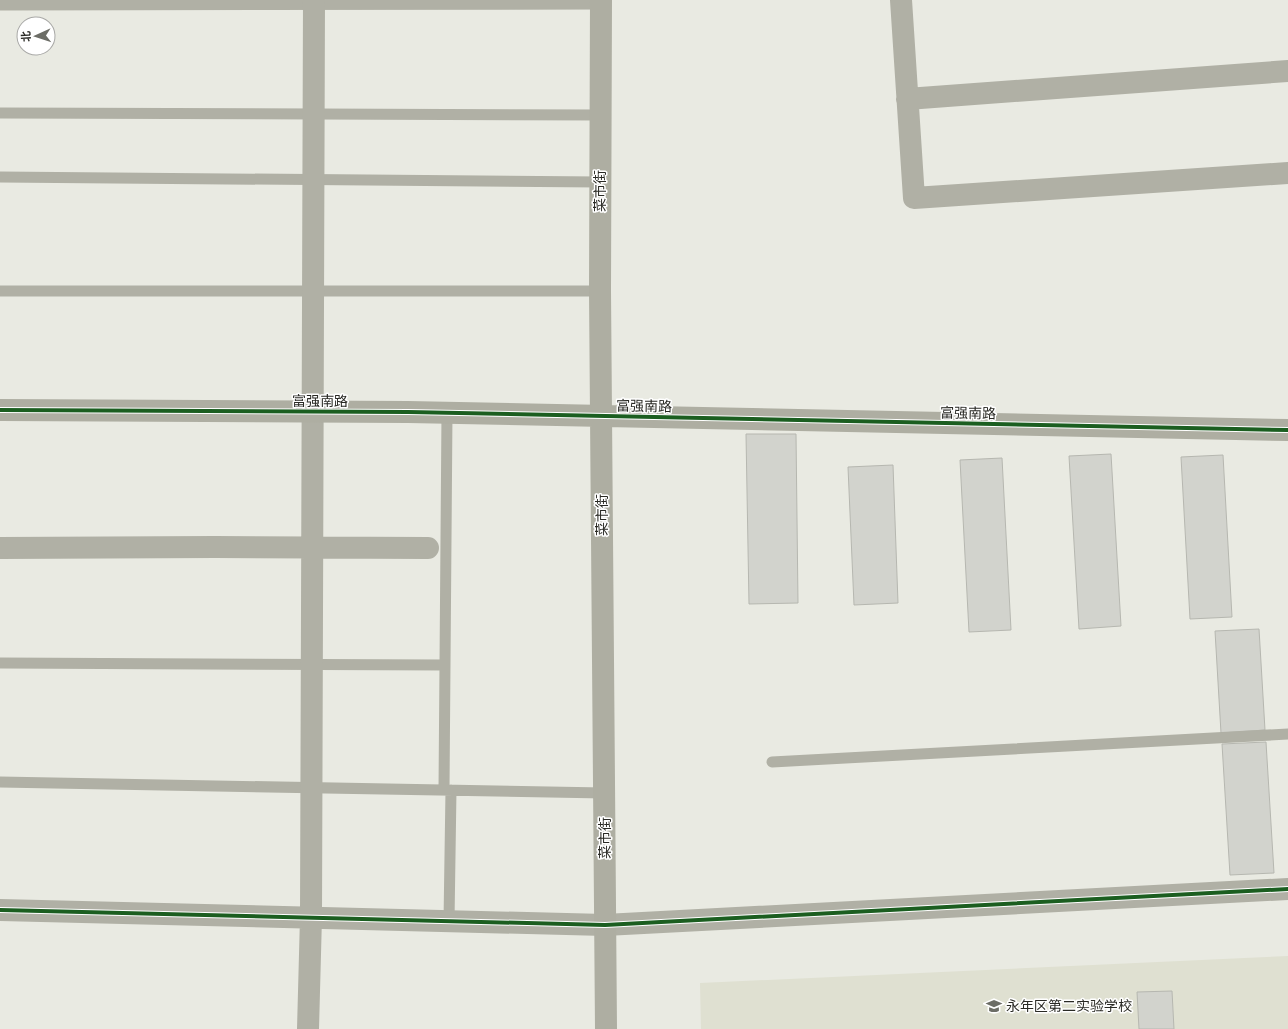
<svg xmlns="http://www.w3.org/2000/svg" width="1288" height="1029" viewBox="0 0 1288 1029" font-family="Quicksand,'Noto Sans SC',sans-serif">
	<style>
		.built { fill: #dfe0d1 }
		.building { fill: #d2d3cd; stroke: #b6b7b0 }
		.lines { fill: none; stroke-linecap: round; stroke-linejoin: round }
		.lane { stroke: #b0b0a5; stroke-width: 11 }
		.street { stroke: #b0b0a5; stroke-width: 22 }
		.secondary { stroke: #aeaea2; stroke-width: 22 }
		.cycleway-casing { stroke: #fff; stroke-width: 6 }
		.cycleway { stroke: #1b5e20; stroke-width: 4 }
		.labels { text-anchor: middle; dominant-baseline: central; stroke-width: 3; stroke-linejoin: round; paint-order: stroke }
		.street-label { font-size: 14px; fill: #292924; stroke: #fff }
		.poi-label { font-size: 14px; fill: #292924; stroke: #fff; text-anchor: start }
	</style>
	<rect width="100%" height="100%" fill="#e9eae2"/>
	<path class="built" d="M 1288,956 L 1288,1029 L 701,1029 L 700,983 Z"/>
	<path class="building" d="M 746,434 L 796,434 L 798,603 L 749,604 Z
		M 1111,454 L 1121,626 L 1079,629 L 1069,456 Z
		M 1223,455 L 1232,617 L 1190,619 L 1181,457 Z
		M 1002,458 L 1011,630 L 969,632 L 960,460 Z
		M 893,465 L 898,603 L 854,605 L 848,467 Z
		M 1259,629 L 1265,730 L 1221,733 L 1215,631 Z
		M 1266,742 L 1274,873 L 1230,875 L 1222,744 Z
		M 1172,991 L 1174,1029 L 1139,1029 L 1137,992 Z"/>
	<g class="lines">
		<path class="lane" d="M 0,5 L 601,4
			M 0,113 L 601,115
			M 0,177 L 600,182
			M 0,291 L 600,291
			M 0,663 L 445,665
			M 772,762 L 1288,734
			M 0,782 L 604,793
			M 444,790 L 447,413
			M 449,921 L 451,790"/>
		<path class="street" d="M 901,0 L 914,198 L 1288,173
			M 907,99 L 1288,71
			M 0,548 L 215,547 L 428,548
			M 0,910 L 605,925 L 1288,889
			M 308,1029 L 311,917 L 314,0"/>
		<path class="secondary" d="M 601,0 L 600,291 L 606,1029
			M 0,410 L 408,412 L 1288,430"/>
		<defs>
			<path id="cycleway" d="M 0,410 L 408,412 L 1288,430
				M 0,910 L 605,925 L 1288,889"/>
		</defs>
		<use href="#cycleway" class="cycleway-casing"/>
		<use href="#cycleway" class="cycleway"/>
	</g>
	<defs>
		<symbol id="school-bare" viewBox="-9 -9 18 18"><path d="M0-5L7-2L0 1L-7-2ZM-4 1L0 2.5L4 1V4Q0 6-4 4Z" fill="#6c6d66" stroke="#fff" stroke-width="2.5" paint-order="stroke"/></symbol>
	</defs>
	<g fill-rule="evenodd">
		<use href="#school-bare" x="983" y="995" width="22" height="22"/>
	</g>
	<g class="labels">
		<g class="street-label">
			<text transform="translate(600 191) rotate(-90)">菜市街</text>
			<text x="320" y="401">富强南路</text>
			<text transform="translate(644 406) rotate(1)">富强南路</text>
			<text transform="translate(968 413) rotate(1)">富强南路</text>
			<text transform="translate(602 515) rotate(-90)">菜市街</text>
			<text transform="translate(605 838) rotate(-90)">菜市街</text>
		</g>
		<g class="poi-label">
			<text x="1006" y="1006">永年区第二实验学校</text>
		</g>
	</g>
	<g transform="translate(36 36) rotate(267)"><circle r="19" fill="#ffffff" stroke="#a9a9a7"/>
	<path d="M0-3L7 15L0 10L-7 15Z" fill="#6c6d66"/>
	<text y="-6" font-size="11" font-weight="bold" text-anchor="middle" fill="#292924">北</text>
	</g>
</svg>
